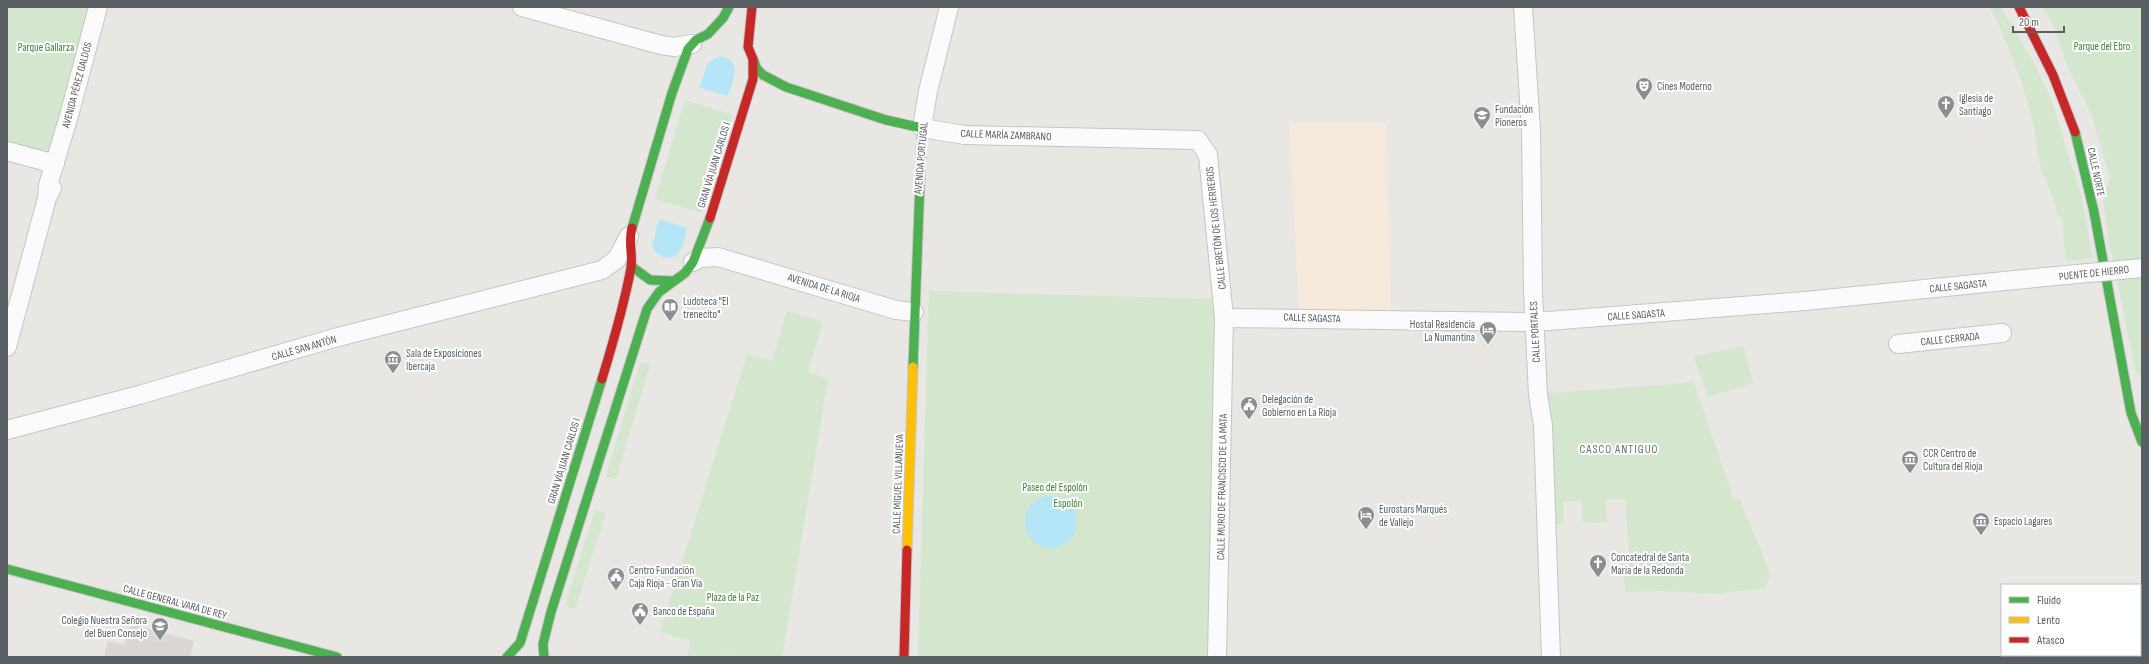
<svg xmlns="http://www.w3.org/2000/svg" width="2149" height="664" viewBox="0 0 2149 664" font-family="'Sofia Sans Condensed',sans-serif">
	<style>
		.commercial { fill: #f5eadb }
		.education { fill: #dbd7d2 }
		.green { fill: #d4e6ce }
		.water { fill: #b4e6f7 }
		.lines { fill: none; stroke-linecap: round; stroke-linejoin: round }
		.street-casing { stroke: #c4c5c4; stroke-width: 20 }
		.fast-casing { stroke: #c5c6c6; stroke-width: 11 }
		.slow-casing { stroke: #c5c6c6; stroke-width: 11 }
		.jam-casing { stroke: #c5c6c6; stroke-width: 11 }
		.street { stroke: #fcfbfb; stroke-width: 18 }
		.fast { stroke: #4caf50; stroke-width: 9 }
		.slow { stroke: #ffc107; stroke-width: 9 }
		.jam { stroke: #c62828; stroke-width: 9 }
		.street-bridge-casing { stroke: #c4c5c4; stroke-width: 20; stroke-linecap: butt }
		.street-bridge { stroke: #fcfbfb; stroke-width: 18 }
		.labels { text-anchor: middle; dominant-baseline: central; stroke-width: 4; stroke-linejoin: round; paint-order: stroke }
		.park-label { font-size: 11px; fill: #3e8634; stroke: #fff }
		.street-label { font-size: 11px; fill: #595e62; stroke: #fff }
		.poi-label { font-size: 11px; fill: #595e62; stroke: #fff; text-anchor: start }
		.neighbourhood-label { font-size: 12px; letter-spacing: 1px; fill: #6a7174; stroke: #fff }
	</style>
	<rect width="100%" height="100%" fill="#e9e7e3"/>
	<path class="commercial" d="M 1289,123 L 1386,123 L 1391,311 L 1299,309 Z"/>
	<path class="education" d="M 131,624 L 194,641 L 190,657 L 104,657 L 108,641 L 124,645 Z"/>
	<path class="green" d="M 7,7 L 98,7 L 55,164 L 7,151 Z
		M 1990,7 L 2001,7 L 2035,65 L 2052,101 L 2081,196 L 2093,258 L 2066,261 L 2062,217 L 2057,217 C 2055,194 2046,185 2040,165 C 2036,151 2036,136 2033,122 C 2023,82 2008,44 1990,7 Z
		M 2042,7 L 2142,7 L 2142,380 L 2135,368 L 2110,246 L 2103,200 L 2110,178 L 2090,111 L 2068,68 L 2053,24 Z
		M 685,100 L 733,115 L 702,213 L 655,199 Z
		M 929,291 L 1215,299 L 1216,369 L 1209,657 L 918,657 Z
		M 787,311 L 823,322 L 808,372 L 828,379 L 782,657 L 734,657 L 727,655 L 727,657 L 687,657 L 691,641 L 660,632 L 747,354 L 772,361 Z
		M 1744,346 L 1753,383 L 1708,397 L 1693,356 Z
		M 640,362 L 650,365 L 616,479 L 606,476 Z
		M 1693,380 L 1734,500 L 1739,498 L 1770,573 L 1766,588 L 1714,594 L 1664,591 L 1625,592 L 1624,568 L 1626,568 L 1626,563 L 1630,563 L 1625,499 L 1606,500 L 1607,522 L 1583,523 L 1581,501 L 1563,502 L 1564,524 L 1546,524 L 1538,395 L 1551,393 L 1685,383 Z
		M 595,510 L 606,513 L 575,609 L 565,605 Z"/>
	<path class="water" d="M 717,57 C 744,55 733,81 728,96 L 699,88 L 708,63 Z
		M 659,219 L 687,228 C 685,236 684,244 680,250 C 673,264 656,257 652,246 Z
		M1025 522a26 26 0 1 1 52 0a26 26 0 1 1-52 0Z"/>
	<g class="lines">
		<defs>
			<path id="street" d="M 522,7 L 661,45 L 674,47 L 692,44
				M 949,7 L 928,91 L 922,128 L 965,135 L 1198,140 L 1208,155 L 1224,318 L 1217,657
				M 1523,7 L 1531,130 L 1533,293 L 1538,395 L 1543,425 L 1551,657
				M 7,151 L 55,164
				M 47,198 L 48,185 L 69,116 L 98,7
				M 693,262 L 700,258 L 718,257 L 896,310 L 914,312
				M 1224,318 L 1535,322 L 1805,301 L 2045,277
				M 1898,344 L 2002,333
				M 7,347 L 47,198 L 52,188
				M 7,430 L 139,395 L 338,337 L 602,270 L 617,259 L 629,236"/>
			<path id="fast" d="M 753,59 L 757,69 L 763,75 L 786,87 L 886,120 L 922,128 L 913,367
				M 2075,132 L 2094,212 L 2131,413 L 2142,442
				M 632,228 L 672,93 L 688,49 L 696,40 L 708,34 L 723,18 L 729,7
				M 631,266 L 650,280 L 673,281
				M 7,569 L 337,657
				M 507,657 L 520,643 L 602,379
				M 544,657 L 543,644 L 551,612 L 647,309 L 659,292 L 685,273 L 693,262 L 710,218"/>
			<path id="slow" d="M 907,550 L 913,367"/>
			<path id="jam" d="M 2019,7 L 2053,75 L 2075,132
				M 710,218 L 753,79 L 753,59 L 748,47 L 752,7
				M 602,379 C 613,343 624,305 631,268 C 633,255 628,242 632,228
				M 904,657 L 907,550"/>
		</defs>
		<use href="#street" class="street-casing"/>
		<use href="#fast" class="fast-casing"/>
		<use href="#slow" class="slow-casing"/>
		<use href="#jam" class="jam-casing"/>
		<use href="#street" class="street"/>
		<use href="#fast" class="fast"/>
		<use href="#slow" class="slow"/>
		<use href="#jam" class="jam"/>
		<defs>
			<path id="street-bridge" d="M 2045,277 L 2142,268"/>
		</defs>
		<use href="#street-bridge" class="street-bridge-casing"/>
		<use href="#street-bridge" class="street-bridge"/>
	</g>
	<defs>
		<symbol id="theatre-pin" viewBox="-11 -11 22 30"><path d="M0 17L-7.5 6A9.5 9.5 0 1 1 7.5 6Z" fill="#8b8e8f" stroke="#fff"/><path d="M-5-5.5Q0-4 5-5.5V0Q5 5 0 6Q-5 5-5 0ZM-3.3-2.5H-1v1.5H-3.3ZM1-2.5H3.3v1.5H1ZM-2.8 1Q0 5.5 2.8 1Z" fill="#fff"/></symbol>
		<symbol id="church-pin" viewBox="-11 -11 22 30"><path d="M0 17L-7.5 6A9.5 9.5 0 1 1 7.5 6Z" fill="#8b8e8f" stroke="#fff"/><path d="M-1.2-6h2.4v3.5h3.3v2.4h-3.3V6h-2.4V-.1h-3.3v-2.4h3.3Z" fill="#fff"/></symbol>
		<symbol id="school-pin" viewBox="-11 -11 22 30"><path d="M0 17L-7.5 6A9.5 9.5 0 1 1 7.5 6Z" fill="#8b8e8f" stroke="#fff"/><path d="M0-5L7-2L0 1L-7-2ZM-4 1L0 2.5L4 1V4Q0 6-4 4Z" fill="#fff"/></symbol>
		<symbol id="library-pin" viewBox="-11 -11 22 30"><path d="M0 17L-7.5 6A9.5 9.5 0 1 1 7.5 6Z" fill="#8b8e8f" stroke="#fff"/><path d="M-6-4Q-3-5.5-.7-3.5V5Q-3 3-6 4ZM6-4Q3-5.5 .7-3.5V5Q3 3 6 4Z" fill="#fff"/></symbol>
		<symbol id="hotel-pin" viewBox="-11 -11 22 30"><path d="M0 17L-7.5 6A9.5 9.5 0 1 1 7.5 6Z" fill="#8b8e8f" stroke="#fff"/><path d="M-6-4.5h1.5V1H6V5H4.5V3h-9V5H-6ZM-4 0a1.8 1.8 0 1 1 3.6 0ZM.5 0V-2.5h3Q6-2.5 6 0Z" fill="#fff"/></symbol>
		<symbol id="museum-pin" viewBox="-11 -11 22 30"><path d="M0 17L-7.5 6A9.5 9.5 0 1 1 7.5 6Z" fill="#8b8e8f" stroke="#fff"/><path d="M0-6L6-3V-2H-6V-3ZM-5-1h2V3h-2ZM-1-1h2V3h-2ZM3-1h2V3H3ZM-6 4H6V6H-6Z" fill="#fff"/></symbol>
		<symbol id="civic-pin" viewBox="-11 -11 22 30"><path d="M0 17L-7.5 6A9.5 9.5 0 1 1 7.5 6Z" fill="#8b8e8f" stroke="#fff"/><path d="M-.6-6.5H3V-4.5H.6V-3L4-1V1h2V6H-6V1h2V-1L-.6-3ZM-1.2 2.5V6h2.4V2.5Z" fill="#fff"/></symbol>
	</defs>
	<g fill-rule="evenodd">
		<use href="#theatre-pin" x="1634" y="76" width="20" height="27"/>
		<use href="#church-pin" x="1936" y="94" width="20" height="27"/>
		<use href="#school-pin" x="1472" y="105" width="20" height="27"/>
		<use href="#library-pin" x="660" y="297" width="20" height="27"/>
		<use href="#hotel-pin" x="1478" y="320" width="20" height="27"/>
		<use href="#museum-pin" x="383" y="349" width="20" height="27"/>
		<use href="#civic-pin" x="1239" y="395" width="20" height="27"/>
		<use href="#museum-pin" x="1900" y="449" width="20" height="27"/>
		<use href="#hotel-pin" x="1356" y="505" width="20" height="27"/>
		<use href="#museum-pin" x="1971" y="511" width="20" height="27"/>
		<use href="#church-pin" x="1588" y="553" width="20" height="27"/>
		<use href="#civic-pin" x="606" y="566" width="20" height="27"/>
		<use href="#civic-pin" x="630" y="601" width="20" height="27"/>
		<use href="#school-pin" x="150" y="616" width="20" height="27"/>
	</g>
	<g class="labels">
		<g class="park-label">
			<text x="2102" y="46">Parque del Ebro</text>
			<text x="46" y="47">Parque Gallarza</text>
			<text x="1055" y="487">Paseo del Espolón</text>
			<text x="1068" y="503">Espolón</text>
			<text x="733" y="597">Plaza de la Paz</text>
		</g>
		<g class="street-label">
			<text transform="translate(77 85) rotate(-75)">AVENIDA PÉREZ GALDÓS</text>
			<text transform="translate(1006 135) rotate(2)">CALLE MARÍA ZAMBRANO</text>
			<text transform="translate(921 158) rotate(-85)">AVENIDA PORTUGAL</text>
			<text transform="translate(714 165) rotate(-73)">GRAN VÍA JUAN CARLOS I</text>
			<text transform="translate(2096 172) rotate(78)">CALLE NORTE</text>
			<text transform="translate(1216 228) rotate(-96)">CALLE BRETÓN DE LOS HERREROS</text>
			<text transform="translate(2094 273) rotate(-6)">PUENTE DE HIERRO</text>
			<text transform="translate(1958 286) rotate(-6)">CALLE SAGASTA</text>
			<text transform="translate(824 288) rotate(17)">AVENIDA DE LA RIOJA</text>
			<text transform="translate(1636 315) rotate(-4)">CALLE SAGASTA</text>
			<text transform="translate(1312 318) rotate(2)">CALLE SAGASTA</text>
			<text transform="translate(1535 332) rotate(-93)">CALLE PORTALES</text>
			<text transform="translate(1950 339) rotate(-6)">CALLE CERRADA</text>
			<text transform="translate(304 348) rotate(-16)">CALLE SAN ANTÓN</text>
			<text transform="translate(564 461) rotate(-73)">GRAN VÍA JUAN CARLOS I</text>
			<text transform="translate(898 484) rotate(-88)">CALLE MIGUEL VILLANUEVA</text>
			<text transform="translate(1222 487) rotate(-89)">CALLE MURO DE FRANCISCO DE LA MATA</text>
			<text transform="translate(175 602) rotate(15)">CALLE GENERAL VARA DE REY</text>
		</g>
		<g class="poi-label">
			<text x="1657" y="86">Cines Moderno</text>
			<text x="1959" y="98">Iglesia de<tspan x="1959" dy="13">Santiago</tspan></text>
			<text x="1495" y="109">Fundación<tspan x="1495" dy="13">Pioneros</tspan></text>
			<text x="683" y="301">Ludoteca "El<tspan x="683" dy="13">trenecito"</tspan></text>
			<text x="1475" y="324" text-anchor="end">Hostal Residencia<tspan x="1475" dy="13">La Numantina</tspan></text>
			<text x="406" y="353">Sala de Exposiciones<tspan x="406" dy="13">Ibercaja</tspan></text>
			<text x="1262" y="399">Delegación de<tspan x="1262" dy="13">Gobierno en La Rioja</tspan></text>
			<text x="1923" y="453">CCR Centro de<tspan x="1923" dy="13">Cultura del Rioja</tspan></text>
			<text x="1379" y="509">Eurostars Marqués<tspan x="1379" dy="13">de Vallejo</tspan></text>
			<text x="1994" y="521">Espacio Lagares</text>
			<text x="1611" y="557">Concatedral de Santa<tspan x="1611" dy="13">María de la Redonda</tspan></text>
			<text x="629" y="570">Centro Fundación<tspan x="629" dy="13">Caja Rioja - Gran Vía</tspan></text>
			<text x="653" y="611">Banco de España</text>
			<text x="147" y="620" text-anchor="end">Colegio Nuestra Señora<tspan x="147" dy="13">del Buen Consejo</tspan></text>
		</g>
		<g class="neighbourhood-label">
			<text x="1619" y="449">CASCO ANTIGUO</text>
		</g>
	</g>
	<rect width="2149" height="664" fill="none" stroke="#595e62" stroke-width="16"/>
	<rect x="2001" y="584" width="140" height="72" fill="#ffffff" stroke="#bdbfc0"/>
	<rect x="2009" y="597" width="20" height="6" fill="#4caf50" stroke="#bdbfc0"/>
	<text x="2037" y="604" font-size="12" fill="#595e62">Fluido</text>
	<rect x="2009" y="617" width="20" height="6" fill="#ffc107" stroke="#bdbfc0"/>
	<text x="2037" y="624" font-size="12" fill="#595e62">Lento</text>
	<rect x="2009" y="637" width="20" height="6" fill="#c62828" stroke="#bdbfc0"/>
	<text x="2037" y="644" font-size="12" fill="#595e62">Atasco</text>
	<path d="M2013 26v6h51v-6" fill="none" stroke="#595e62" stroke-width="2"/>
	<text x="2019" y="26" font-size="12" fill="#595e62" stroke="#ffffff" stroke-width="3" paint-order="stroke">20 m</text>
</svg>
